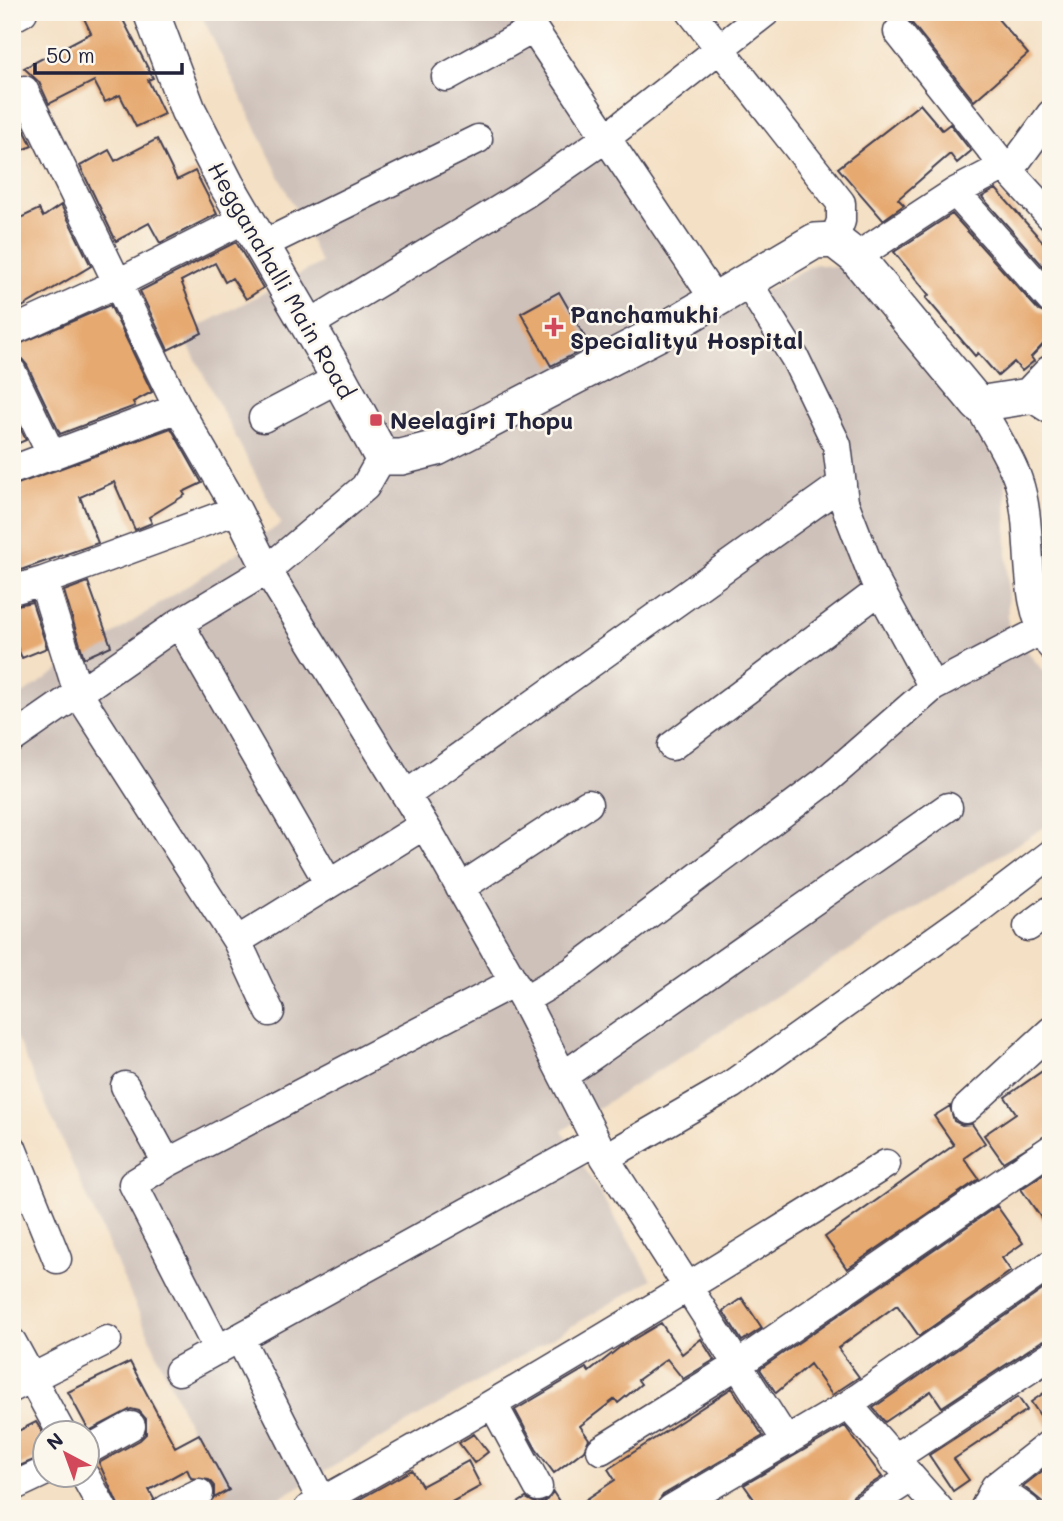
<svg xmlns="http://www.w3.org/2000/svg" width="1063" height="1521" viewBox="0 0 1063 1521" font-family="Mali,sans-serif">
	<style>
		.industrial { fill: #cec1ba }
		.building { fill: #e6a96f }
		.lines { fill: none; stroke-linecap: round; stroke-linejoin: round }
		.minor-casing { stroke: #423e50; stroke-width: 31 }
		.major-casing { stroke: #423e50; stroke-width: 38 }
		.minor { stroke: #fff; stroke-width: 28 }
		.major { stroke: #fff; stroke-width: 35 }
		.poi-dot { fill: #d1495b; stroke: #fbf7ec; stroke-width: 2.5 }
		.labels { text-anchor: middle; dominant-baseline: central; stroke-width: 5; stroke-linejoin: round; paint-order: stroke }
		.street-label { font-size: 23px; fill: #22223b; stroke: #fbf7ec }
		.poi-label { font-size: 23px; font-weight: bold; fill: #22223b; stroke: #fbf7ec; text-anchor: start }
	</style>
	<rect width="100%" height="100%" fill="#fbf7ec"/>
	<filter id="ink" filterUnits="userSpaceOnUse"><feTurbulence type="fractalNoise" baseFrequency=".0143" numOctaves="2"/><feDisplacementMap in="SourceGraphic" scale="14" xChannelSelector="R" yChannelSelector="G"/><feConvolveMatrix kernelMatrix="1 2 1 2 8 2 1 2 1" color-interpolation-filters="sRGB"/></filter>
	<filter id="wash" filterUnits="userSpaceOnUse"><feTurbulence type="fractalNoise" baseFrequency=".00686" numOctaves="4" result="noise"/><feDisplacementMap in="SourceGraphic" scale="28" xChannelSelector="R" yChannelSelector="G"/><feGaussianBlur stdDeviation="1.57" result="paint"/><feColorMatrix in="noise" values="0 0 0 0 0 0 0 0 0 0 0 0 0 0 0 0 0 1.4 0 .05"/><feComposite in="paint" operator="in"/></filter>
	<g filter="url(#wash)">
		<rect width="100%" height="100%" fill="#f4e0c4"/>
		<path class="industrial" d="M 200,12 L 517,12 L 709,321 L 815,264 L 848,269 L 1006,473 L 1008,627 L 1051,681 L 1051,823 L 562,1131 L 652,1279 L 261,1509 L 226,1509 L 12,1028 L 12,701 L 281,524 L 183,335 L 321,263 Z"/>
		<g id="blocks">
			<path class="building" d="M 81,12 L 119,12 L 153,78 L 148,80 L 164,114 L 136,127 L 120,95 L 105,102 L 94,81 L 49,104 L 39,82 L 24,68 L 91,33 Z
				M 894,12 L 992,12 L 1028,54 L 974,101 L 911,22 Z
				M 12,104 L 32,146 L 12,155 Z
				M 920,104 L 942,130 L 950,124 L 971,151 L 957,163 L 950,154 L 898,199 L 904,205 L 883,220 L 838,168 Z
				M 157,139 L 177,180 L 195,171 L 217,214 L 160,243 L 149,223 L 116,241 L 80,166 L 109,150 L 115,161 Z
				M 996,189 L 1051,251 L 1051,275 L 982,197 Z
				M 61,205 L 91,266 L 12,313 L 12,222 L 39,209 L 43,217 Z
				M 952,214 L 1039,311 L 1051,316 L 1051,336 L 1031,357 L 1034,361 L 1022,371 L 1014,362 L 998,376 L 978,353 L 975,356 L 926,298 L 929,295 L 894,252 Z
				M 236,242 L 263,288 L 246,299 L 232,278 L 225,282 L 215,263 L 181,281 L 202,333 L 168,350 L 140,291 Z
				M 559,292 L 590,346 L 551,366 L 521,313 Z
				M 110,305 L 152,392 L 133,402 L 135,406 L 60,434 L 27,365 L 21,358 L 12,356 L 12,347 Z
				M 12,411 L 26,440 L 12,446 Z
				M 171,428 L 202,483 L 183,492 L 185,495 L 149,517 L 152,523 L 135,530 L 114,482 L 80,497 L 98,543 L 12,573 L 12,486 Z
				M 88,582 L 111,646 L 84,658 L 64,591 Z
				M 32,602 L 47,648 L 22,658 L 12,636 L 12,606 Z
				M 1051,1065 L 1051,1133 L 1003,1162 L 984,1135 L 1016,1113 L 1005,1097 Z
				M 950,1106 L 954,1121 L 962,1125 L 972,1124 L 985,1143 L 964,1158 L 979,1179 L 847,1269 L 825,1237 L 954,1145 L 934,1116 Z
				M 1051,1169 L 1051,1232 L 1021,1189 Z
				M 997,1206 L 1023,1243 L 1002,1258 L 1011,1271 L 919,1336 L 897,1305 L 838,1348 L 859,1377 L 832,1395 L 810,1364 L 776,1393 L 760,1369 Z
				M 1051,1284 L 1051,1338 L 1042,1341 L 942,1407 L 931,1391 L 885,1422 L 873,1408 Z
				M 742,1298 L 762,1328 L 742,1341 L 723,1311 Z
				M 661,1323 L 682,1354 L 701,1339 L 714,1360 L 683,1379 L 667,1359 L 638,1380 L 641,1384 L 618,1403 L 615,1399 L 580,1426 L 589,1439 L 584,1450 L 554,1473 L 536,1449 L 515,1410 L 586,1368 L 589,1372 L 619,1348 Z
				M 130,1362 L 175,1447 L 199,1434 L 229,1490 L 214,1498 L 214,1486 L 209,1480 L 191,1478 L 187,1469 L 149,1490 L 154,1499 L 150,1509 L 120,1509 L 99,1463 L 140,1440 L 146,1434 L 146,1419 L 139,1411 L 131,1409 L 89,1431 L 68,1392 Z
				M 732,1388 L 763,1436 L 663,1495 L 654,1509 L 572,1509 L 615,1480 L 608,1469 Z
				M 1051,1388 L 1051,1427 L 1048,1427 L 1031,1402 Z
				M 1018,1397 L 1027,1410 L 954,1459 L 969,1480 L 953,1491 L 929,1455 Z
				M 36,1422 L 46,1438 L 46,1455 L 12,1469 L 12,1434 Z
				M 845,1426 L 882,1477 L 854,1495 L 843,1509 L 790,1509 L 784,1500 L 772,1509 L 761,1509 L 744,1485 Z
				M 474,1434 L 488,1452 L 474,1463 L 459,1443 Z
				M 468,1461 L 481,1486 L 439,1509 L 342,1509 L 412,1470 L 422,1486 Z
				M 1046,1468 L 1051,1471 L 1051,1509 L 1023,1486 Z
				M 553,1492 L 564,1509 L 508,1509 L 526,1498 L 537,1504 L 545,1502 Z"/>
		</g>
	</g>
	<g filter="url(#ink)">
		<use href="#blocks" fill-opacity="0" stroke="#423e50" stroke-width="2"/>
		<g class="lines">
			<defs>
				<path id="minor" d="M 522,12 L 715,300
					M 691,12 L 841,203 L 841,221 L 834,240
					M 12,18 L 23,12
					M 898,32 L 1005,167 L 1051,217
					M 446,77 L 533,29
					M 955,192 L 1051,300
					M 260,246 L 478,139
					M 856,257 L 955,192 L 1018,159 L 1051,114
					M 746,280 L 795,358 L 837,445 L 844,502 L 874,579 L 933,687 L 1040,631
					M 308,325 L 525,194 L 606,138 L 766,12
					M 12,331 L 118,283 L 247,218
					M 12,372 L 52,456
					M 1029,396 L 1051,410
					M 978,404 C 991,428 1009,454 1018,480 C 1036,532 1019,600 1051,646
					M 263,418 L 339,378
					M 382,457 L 365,487 L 267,570 L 431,836 L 524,1000 L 605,1158 L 787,1442
					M 12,470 L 178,408
					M 43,581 L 237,510
					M 12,590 L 43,581 L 78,693 L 237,941 L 270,1012
					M 179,623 L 329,884
					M 12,739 L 179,623 L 267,570 L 237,510 L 178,408 L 24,90
					M 672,746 L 880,590
					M 406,795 L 842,484
					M 460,888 L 588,804
					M 1028,927 L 1051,910
					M 237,941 L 424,825
					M 524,1000 L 573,971 L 824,782 L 933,687
					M 563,1076 L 948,807
					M 125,1086 L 167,1163 L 133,1184 L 218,1350
					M 966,1109 L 1051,1031
					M 12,1148 L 57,1259
					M 605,1158 L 731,1085 L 980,908 L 1051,854
					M 167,1163 L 514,982
					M 240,1339 L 326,1509
					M 12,1342 L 62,1434
					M 179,1371 L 596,1141
					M 12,1388 L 107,1340
					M 493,1404 L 538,1487
					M 848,1405 L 1051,1264
					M 88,1450 L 131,1426
					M 601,1450 L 737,1365 L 1051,1149
					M 893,1459 L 1051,1355
					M 85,1476 L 103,1509
					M 12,1487 L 46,1471
					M 995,1487 L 1026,1509
					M 167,1509 L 199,1493
					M 308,1509 C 505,1400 696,1283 886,1164
					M 671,1509 L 848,1405 L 939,1509
					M 863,1509 L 911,1478
					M 984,1509 L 995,1487 L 1051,1443"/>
				<path id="major" d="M 151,12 L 188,110 L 226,184 L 339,378 L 382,457 L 401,457 L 437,448 L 659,333 L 815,241 L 834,240 L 856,257 L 978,404 L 1029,396 L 1051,373"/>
			</defs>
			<use href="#minor" class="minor-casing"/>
			<use href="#major" class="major-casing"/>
			<use href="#minor" class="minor"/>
			<use href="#major" class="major"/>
		</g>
	</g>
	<g class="poi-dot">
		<path d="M550.5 316.5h7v7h7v7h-7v7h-7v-7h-7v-7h7z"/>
		<rect x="369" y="413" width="14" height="14" rx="3.5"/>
	</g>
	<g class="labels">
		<g class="street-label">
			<text transform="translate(282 280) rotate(60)">Hegganahalli Main Road</text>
		</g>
		<g class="poi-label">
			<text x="570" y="314">Panchamukhi<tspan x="570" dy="26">Specialityu Hospital</tspan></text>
			<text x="390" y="420">Neelagiri Thopu</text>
		</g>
	</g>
	<rect width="1063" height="1521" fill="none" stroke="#fbf7ec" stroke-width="42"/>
	<g transform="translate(66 1454) rotate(319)"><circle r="33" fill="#fbf7ec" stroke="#a4a2a5" stroke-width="2"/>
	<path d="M0-5L12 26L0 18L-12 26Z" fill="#d1495b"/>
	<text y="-10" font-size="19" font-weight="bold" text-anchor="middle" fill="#22223b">N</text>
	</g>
	<path d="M35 63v10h147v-10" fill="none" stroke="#22223b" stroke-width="3.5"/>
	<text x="46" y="63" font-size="21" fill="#22223b" stroke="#fbf7ec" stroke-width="5" paint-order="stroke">50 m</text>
</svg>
